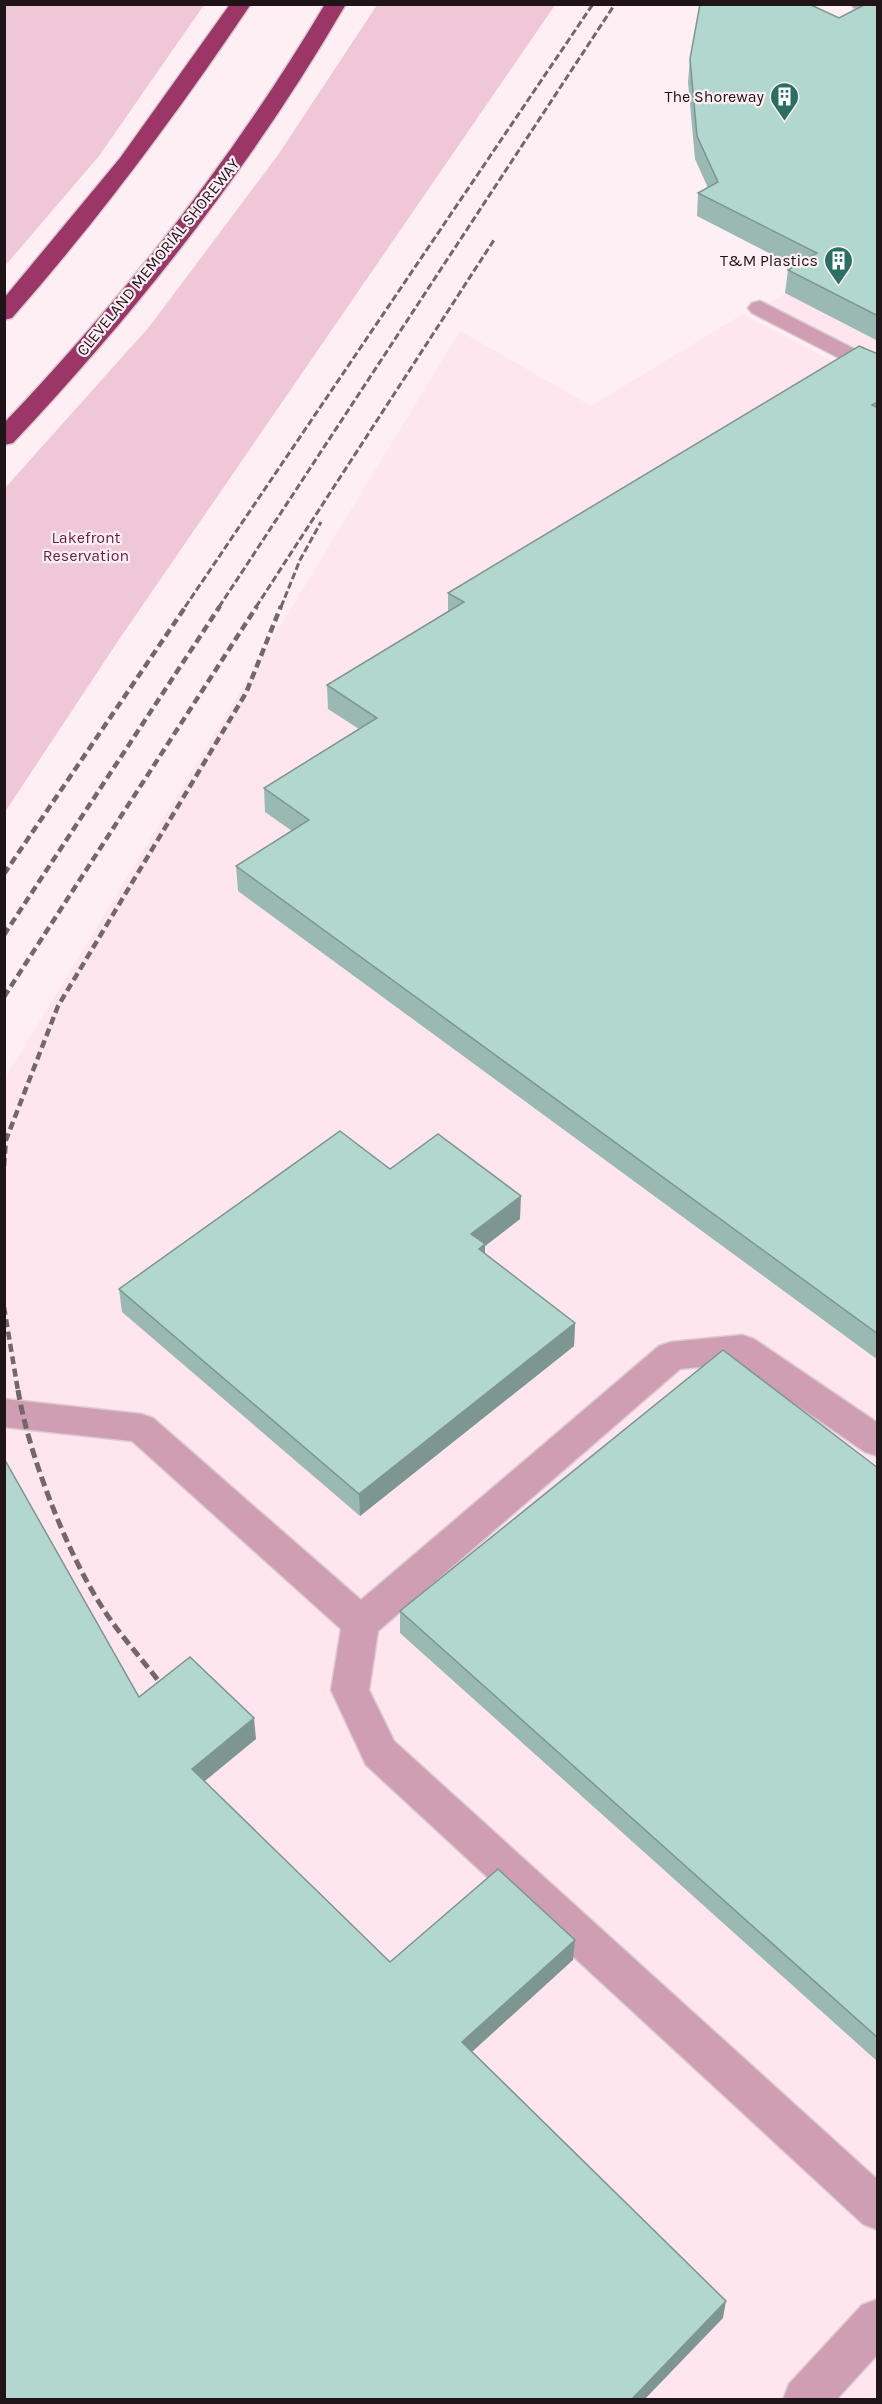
<svg xmlns="http://www.w3.org/2000/svg" width="882" height="2404" viewBox="0 0 882 2404" font-family="Karla,sans-serif">
	<style>
		.built { fill: #fee5ee }
		.green { fill: #f0c7d6 }
		.lines { fill: none; stroke-linecap: round; stroke-linejoin: round }
		.minor-casing { stroke: #d9ccd1; stroke-width: 3 }
		.highway-casing { stroke: #d9ccd1; stroke-width: 3 }
		.minor { fill: #d09eb2; fill-rule: evenodd }
		.highway { fill: #9b3667; fill-rule: evenodd }
		.rail-far2 { stroke: #74676c; stroke-width: 3; stroke-dasharray: 7 3; stroke-linecap: butt }
		.rail-far1 { stroke: #74676c; stroke-width: 4.5; stroke-dasharray: 8 4.5; stroke-linecap: butt }
		.rail { stroke: #74676c; stroke-width: 5; stroke-dasharray: 10 5; stroke-linecap: butt }
		.wall { fill: #99b9b2 }
		.shaded-wall { fill: #7d9691 }
		.building { fill: #b2d7cf; stroke: #7d9691; stroke-width: 1.5 }
		.labels { text-anchor: middle; dominant-baseline: central; stroke-width: 4.5; stroke-linejoin: round; paint-order: stroke }
		.far-poi-label { font-size: 16px; fill: #1f1418; stroke: #fdeff4; text-anchor: end }
		.far-street-label { font-size: 16px; fill: #1f1418; stroke: #fdeff4 }
		.far-park-label { font-size: 16px; fill: #671c41; stroke: #fdeff4 }
	</style>
	<rect width="100%" height="100%" fill="#fdeff4"/>
	<path class="built" d="M 877,241 L 877,371 L 760,308 L 776,299 Z
		M 743,314 L 877,385 L 877,2399 L 5,2399 L 4,1080 L 460,331 L 591,406 Z"/>
	<path class="green" d="M 5,4 L 204,5 L 99,156 L 5,266 Z
		M 377,5 L 555,5 L 118,641 L 5,812 L 5,488 L 149,327 L 278,155 Z"/>
	<g class="lines">
		<defs>
			<path id="minor" d="M 851,4 L 878,4 L 878,18 L 854,8 Z
				M 760,301 L 878,361 L 878,378 L 752,313 L 748,308 L 752,303 Z
				M 742,1335 L 754,1339 L 878,1423 L 878,1456 L 865,1452 L 736,1363 L 680,1369 L 378,1631 L 369,1690 L 394,1741 L 878,2180 L 878,2230 L 863,2224 L 366,1765 L 331,1690 L 341,1629 L 132,1441 L 4,1427 L 4,1399 L 141,1414 L 153,1418 L 361,1600 L 659,1346 L 671,1342 Z
				M 878,2299 L 878,2354 L 836,2400 L 783,2400 L 789,2384 L 862,2305 Z"/>
			<path id="highway" d="M 230,4 L 251,4 C 177,114 99,219 12,318 L 4,320 L 4,298 L 120,158 Z
				M 325,4 L 346,4 C 252,166 141,307 13,443 L 4,445 L 4,423 C 127,294 234,157 325,4 Z"/>
		</defs>
		<use href="#minor" class="minor-casing"/>
		<use href="#highway" class="highway-casing"/>
		<use href="#minor" class="minor"/>
		<use href="#highway" class="highway"/>
		<path class="rail-far2" d="M 185,607 L 593,4
			M 219,607 L 615,4
			M 256,607 L 494,240
			M 281,607 L 300,560 L 321,522"/>
		<path class="rail-far1" d="M 4,874 L 186,606
			M 4,935 L 220,606
			M 4,997 L 257,606
			M 4,1166 L 6,1140 L 58,1006 L 246,693 L 281,606
			M 4,1307 L 18,1391"/>
		<path class="rail" d="M 18,1390 C 28,1453 67,1553 102,1607 C 119,1634 142,1659 161,1684"/>
	</g>
	<path class="wall" d="M 878,4 L 878,341 L 785,293 L 788,270 L 794,266 L 697,216 L 698,193 L 708,188 L 695,159 L 688,82 L 690,59 L 839,18 Z
		M 878,344 L 878,1360 L 238,891 L 236,866 L 292,831 L 265,812 L 264,788 L 359,729 L 328,709 L 327,685 L 448,611 L 448,593 L 876,353 Z
		M 390,1169 L 520,1219 L 485,1246 L 485,1253 L 575,1323 L 574,1346 L 360,1516 L 122,1312 L 119,1289 Z
		M 878,1468 L 878,2062 L 400,1633 L 400,1611 Z"/>
	<path class="shaded-wall" d="M 521,1196 L 520,1219 L 485,1246 L 485,1267 L 471,1234 Z
		M 575,1323 L 574,1346 L 360,1516 L 359,1494 Z
		M 254,1718 L 256,1739 L 194,1790 L 192,1769 Z
		M 575,1940 L 573,1960 L 462,2061 L 462,2042 Z
		M 726,2301 L 723,2318 L 644,2400 L 631,2400 Z"/>
	<path class="building" d="M 700,4 L 809,4 L 839,18 L 866,4 L 878,4 L 878,316 L 788,270 L 817,253 L 698,193 L 718,182 L 697,136 L 690,59 Z
		M 859,346 L 878,354 L 878,402 L 872,405 L 878,408 L 878,1334 L 236,866 L 309,820 L 264,788 L 377,718 L 327,685 L 464,602 L 448,593 Z
		M 340,1131 L 390,1169 L 438,1134 L 521,1196 L 471,1234 L 485,1244 L 479,1249 L 575,1323 L 359,1494 L 119,1289 Z
		M 723,1350 L 878,1468 L 878,2038 L 400,1611 Z
		M 4,1460 L 6,1462 L 139,1697 L 190,1657 L 254,1718 L 192,1769 L 390,1962 L 498,1869 L 575,1940 L 462,2042 L 726,2301 L 631,2400 L 4,2400 Z"/>
	<defs>
		<symbol id="building-pin" viewBox="-11 -11 22 30"><path d="M0 17L-7.5 6A9.5 9.5 0 1 1 7.5 6Z" fill="#296f63" stroke="#fdeff4"/><path d="M-4-6H4V6H1V3H-1V6H-4ZM-2.5-4.3h1.7v1.8h-1.7ZM.8-4.3h1.7v1.8H.8ZM-2.5-1h1.7V.8h-1.7ZM.8-1h1.7V.8H.8Z" fill="#fff"/></symbol>
	</defs>
	<g fill-rule="evenodd">
		<use href="#building-pin" x="768" y="80" width="33" height="45"/>
		<use href="#building-pin" x="822" y="244" width="33" height="45"/>
	</g>
	<g class="labels">
		<g class="far-poi-label">
			<text x="764" y="96">The Shoreway</text>
			<text x="818" y="260">T&amp;M Plastics</text>
		</g>
		<g class="far-street-label">
			<text transform="translate(158 257) rotate(-51)">CLEVELAND MEMORIAL SHOREWAY</text>
		</g>
		<g class="far-park-label">
			<text x="86" y="537">Lakefront<tspan x="86" dy="18">Reservation</tspan></text>
		</g>
	</g>
	<rect width="882" height="2404" fill="none" stroke="#1f1418" stroke-width="12"/>
</svg>
